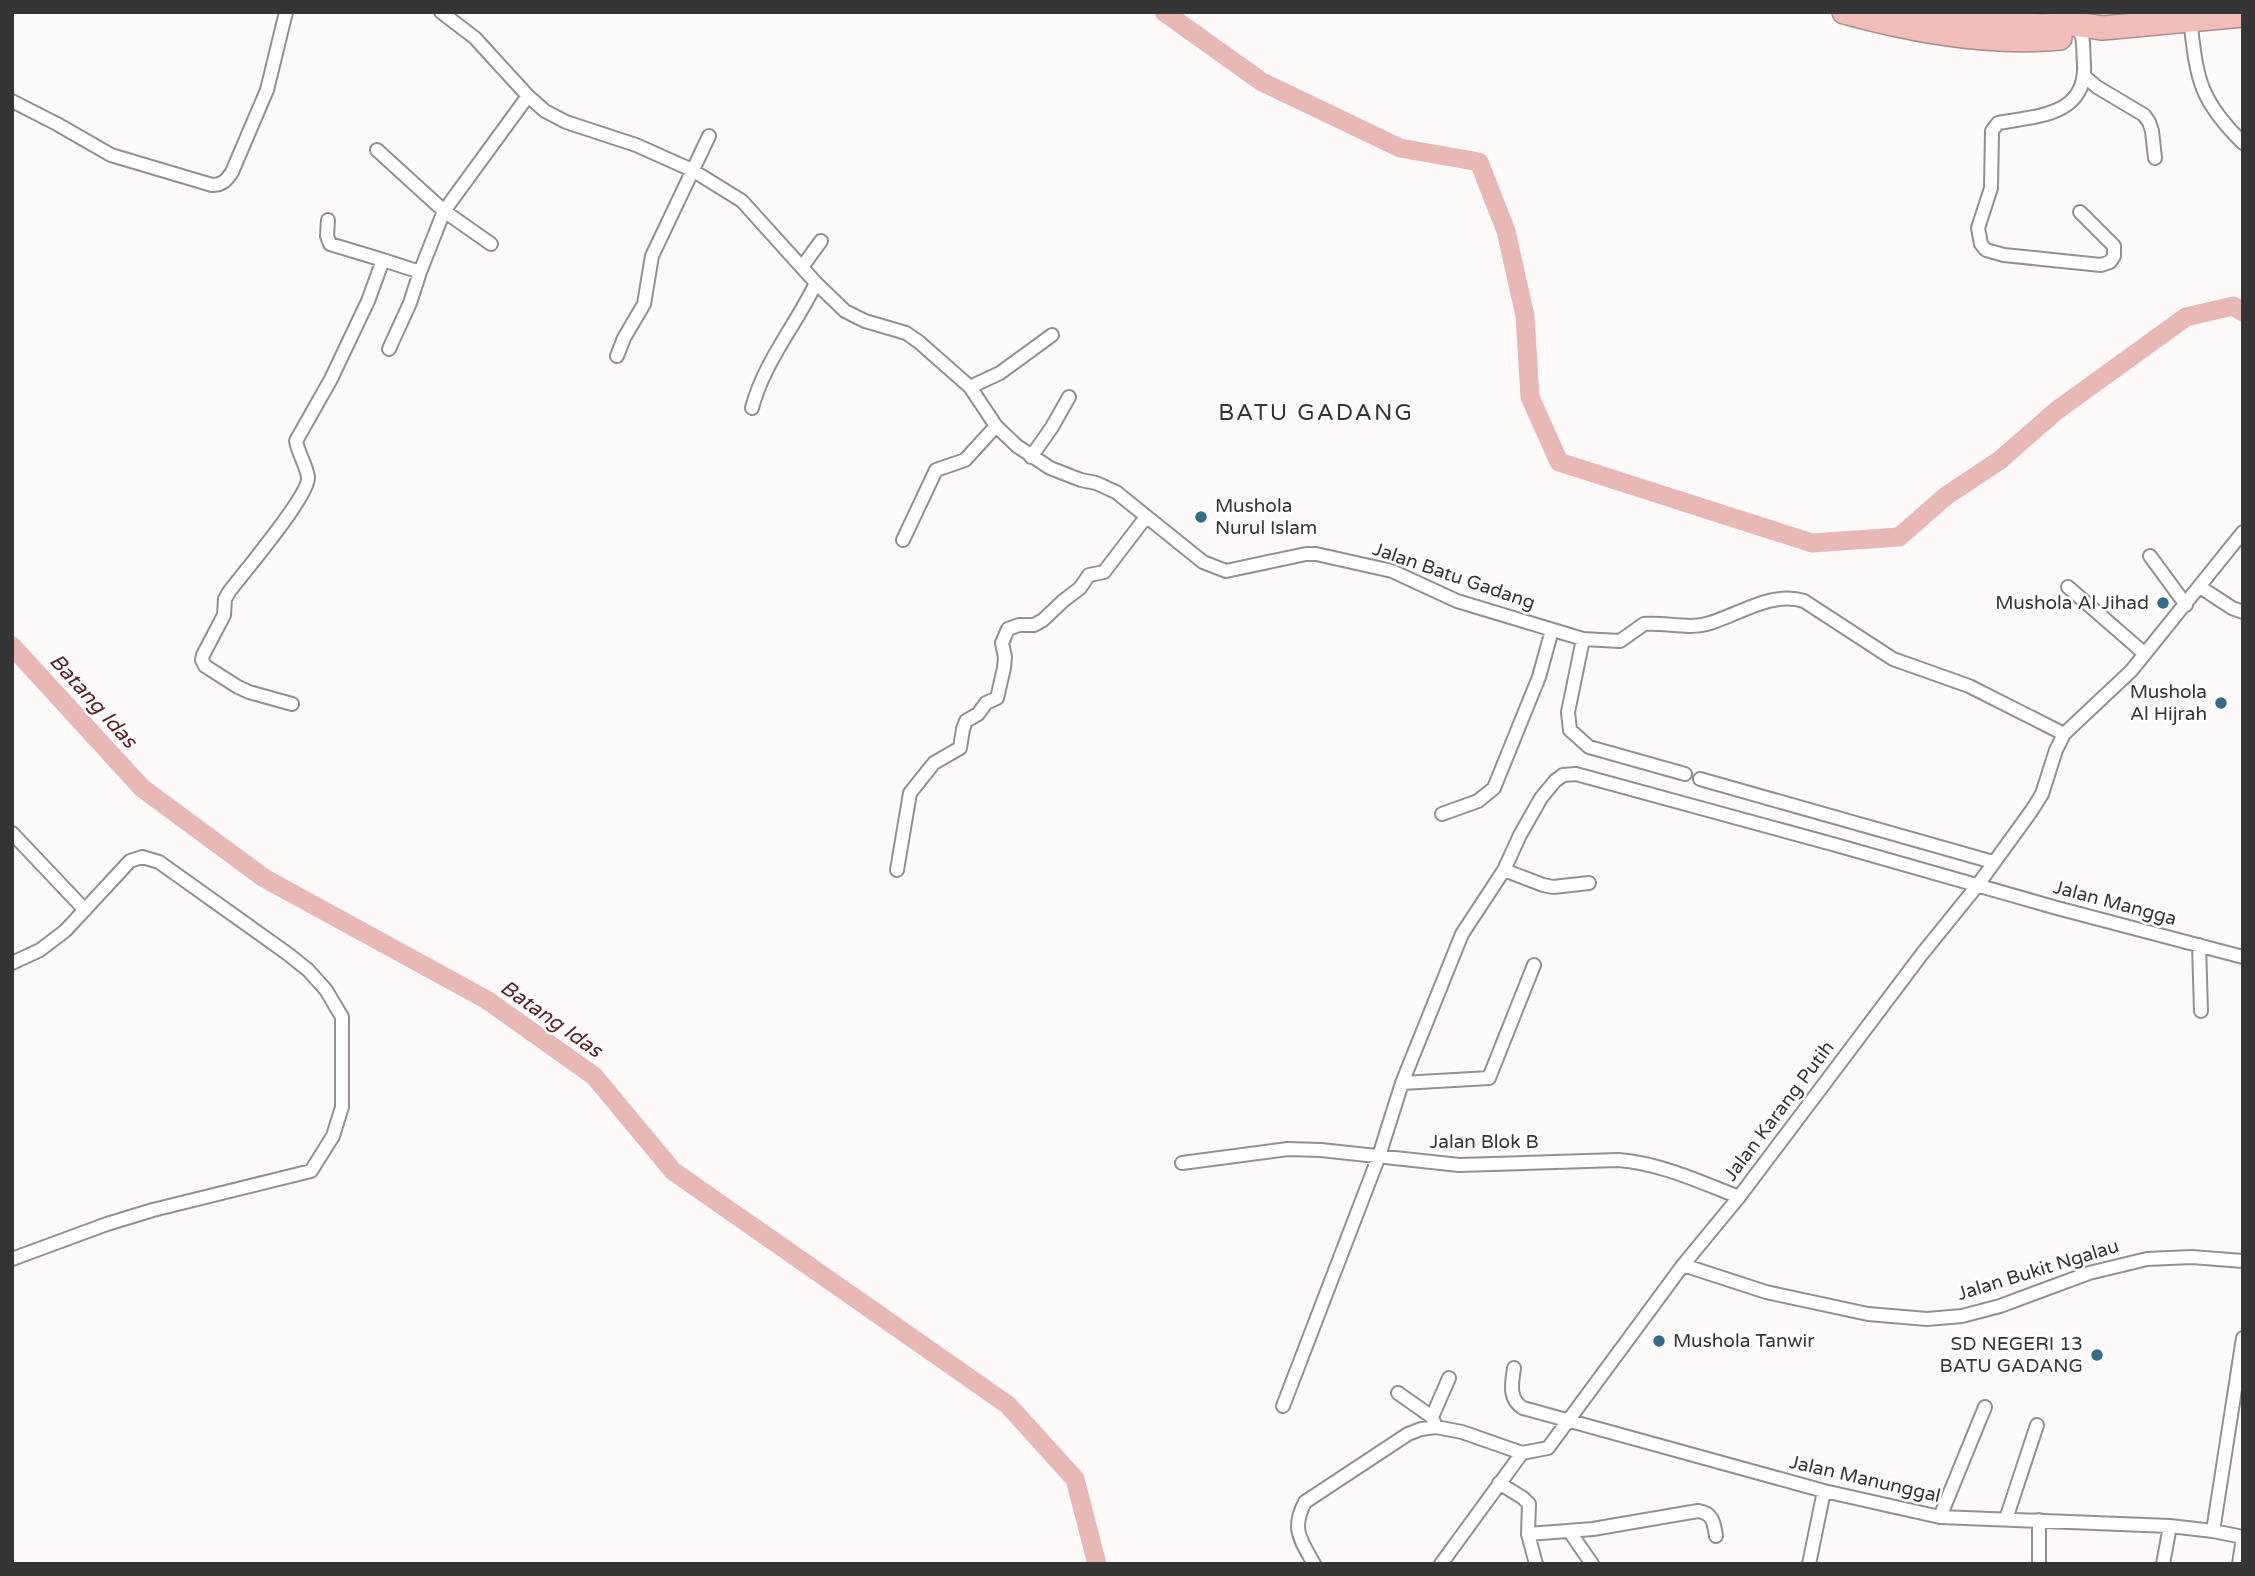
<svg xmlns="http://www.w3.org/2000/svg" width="2255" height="1576" viewBox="0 0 2255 1576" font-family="'Varela Round',sans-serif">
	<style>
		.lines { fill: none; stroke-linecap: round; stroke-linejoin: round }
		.river { stroke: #e7b8b5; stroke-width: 19 }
		.street-casing { stroke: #94908f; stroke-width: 16 }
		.highway-casing { stroke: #ae8e8c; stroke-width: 26 }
		.street { stroke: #fff; stroke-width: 12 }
		.highway { stroke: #efbebb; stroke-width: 23 }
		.poi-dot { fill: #346b86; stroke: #fff; stroke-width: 2.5 }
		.labels { text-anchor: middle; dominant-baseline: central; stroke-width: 5; stroke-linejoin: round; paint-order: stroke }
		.poi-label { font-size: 19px; fill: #363535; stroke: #fff; text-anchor: end }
		.street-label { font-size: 19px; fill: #363535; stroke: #fff }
		.water-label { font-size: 21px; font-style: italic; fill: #5e2425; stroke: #fff }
		.quarter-label { font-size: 23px; letter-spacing: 2px; fill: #363535; stroke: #fff }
	</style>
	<rect width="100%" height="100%" fill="#fefafa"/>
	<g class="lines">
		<path class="river" d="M 1164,12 L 1262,82 L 1400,148 L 1479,162 L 1506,231 L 1525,316 L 1530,397 L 1559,462 L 1812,543 L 1899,537 L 1946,496 L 2000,460 L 2056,411 L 2186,317 L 2233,306 L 2243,312
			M 12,646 L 142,788 L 264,878 L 487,1000 L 594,1076 L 673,1171 L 1008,1405 L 1075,1479 L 1097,1564"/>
		<defs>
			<path id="street" d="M 441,12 L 475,38 L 528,96 L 545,111 L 566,122 L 636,145 L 692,170 L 742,201 L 816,283 L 845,311 L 865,321 L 906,333 L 919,342 L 970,387 L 996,426 L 1017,446 L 1050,468 L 1081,480 L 1096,483 L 1116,492 L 1203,562 L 1226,571 L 1306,554 L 1316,554 L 1392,571 L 1457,601 L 1583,639 L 1620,641 L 1644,624 C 1666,622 1689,630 1710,623 C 1740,614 1772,591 1804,601 L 1893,659 L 1969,686 L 2064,734
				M 2070,12 C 2073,20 2079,28 2082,37 C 2084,44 2083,55 2084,64 C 2087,116 2036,116 1998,123 L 1992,131 L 1991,188 L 1978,228 L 1981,244 L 1986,250 L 2004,255 L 2101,265 L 2110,262 L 2114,256 L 2114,246 L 2080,212
				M 2190,19 C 2197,78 2198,99 2243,143
				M 2084,76 L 2097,87 L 2144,115 L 2149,122 L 2152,131 L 2155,158
				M 12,101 L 57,124 L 111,155 L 212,185 C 222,185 226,181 232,172 L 267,90 L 286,12
				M 377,150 L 444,211 L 491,244
				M 328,220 L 327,236 L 330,244 L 383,260
				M 802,267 L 821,241
				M 389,349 L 410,303 L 420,272
				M 617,356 L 624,338 L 644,304 L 652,256 L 709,136
				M 970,387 L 1000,373 L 1052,335
				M 752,408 C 764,362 796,325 816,283
				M 1031,457 L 1052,427 L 1069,397
				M 903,540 L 936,470 L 965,460 L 996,426
				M 2150,556 L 2186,605
				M 2068,587 L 2145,654
				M 2200,587 L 2232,608 L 2243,612
				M 1583,639 L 1568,712 L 1570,730 L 1589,747 L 1685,774
				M 292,704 L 249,692 L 238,687 L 205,666 L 202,660 L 203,655 L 224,615 L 225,599 L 229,592 C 243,573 310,495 308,477 C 306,464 298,453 296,441 L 331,379 L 368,301 L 383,260 L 420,272 L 444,211 L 528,96
				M 1700,779 L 1993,862
				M 1442,814 L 1478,801 L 1494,788 L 1539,677 L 1552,630
				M 12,833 L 85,910
				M 897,870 L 910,793 L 934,763 L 960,748 L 963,729 L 966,721 L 978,714 L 986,703 L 997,698 L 1004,668 L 1005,657 L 1002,643 L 1008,629 L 1019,625 L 1034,625 L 1043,620 L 1063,601 L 1080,588 L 1089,575 L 1104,572 L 1146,517
				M 1504,870 L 1543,885 L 1553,887 L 1589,883
				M 2199,945 L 2201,1011
				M 12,963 L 40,950 L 65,931 L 130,861 L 142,857 L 159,862 L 288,954 L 308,970 L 326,990 L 342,1017 L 342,1107 L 333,1136 L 311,1171 L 153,1210 L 107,1224 L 12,1259
				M 1402,1083 L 1489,1078 L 1534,965
				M 1182,1163 L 1288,1149 L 1321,1150 L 1459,1165 L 1618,1160 C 1660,1163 1700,1182 1739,1197
				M 1683,1265 L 1766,1292 L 1868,1314 L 1927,1319 L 1962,1316 L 2000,1306 L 2089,1273 L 2147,1259 L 2192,1257 L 2243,1261
				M 1514,1368 C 1512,1383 1508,1399 1523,1408 L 1824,1491 L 1940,1517 L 2170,1526 L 2213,1531 L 2243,1537
				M 1398,1393 L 1432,1417 L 1436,1427
				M 1283,1406 L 1379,1156 L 1402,1083 L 1462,934 L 1504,870 L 1520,835 L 1541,798 L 1555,781 L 1563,775 L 1576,774 L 1836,845 L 2057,908 L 2243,957
				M 1432,1417 L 1449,1378
				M 1499,1483 L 1523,1498 L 1529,1504 L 1528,1534 L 1593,1529 L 1698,1511 C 1713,1513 1714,1523 1716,1536
				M 1940,1517 L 1985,1407
				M 2006,1519 L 2037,1425
				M 2213,1531 L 2243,1338
				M 1570,1532 L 1592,1564
				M 1528,1534 L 1536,1564
				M 1314,1564 C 1300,1539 1291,1529 1305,1502 L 1408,1434 L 1421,1429 L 1436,1427 L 1462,1432 L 1522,1453 L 1548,1448 L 1683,1265 L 1739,1197 L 1922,954 L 1977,886 L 2032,810 L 2042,794 L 2056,750 L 2064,734 L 2131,671 L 2243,532
				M 1441,1564 L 1522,1453
				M 1809,1564 L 1824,1491
				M 2039,1564 L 2039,1520
				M 2163,1564 L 2170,1526
				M 2239,1564 L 2243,1538"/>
			<path id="highway" d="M 1844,12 C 1913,31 1988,45 2060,38
				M 1903,12 L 1991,22 L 2042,26 L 2074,24 L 2103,28 L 2243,15"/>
		</defs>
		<use href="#street" class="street-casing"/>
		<use href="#highway" class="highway-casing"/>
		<use href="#street" class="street"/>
		<use href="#highway" class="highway"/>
	</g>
	<g class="poi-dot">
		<circle cx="1201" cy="517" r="7"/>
		<circle cx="2163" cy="603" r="7"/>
		<circle cx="2221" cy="703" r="7"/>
		<circle cx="1659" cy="1341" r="7"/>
		<circle cx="2097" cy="1355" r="7"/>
	</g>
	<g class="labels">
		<g class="poi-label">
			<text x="1215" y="506" text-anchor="start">Mushola<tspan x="1215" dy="22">Nurul Islam</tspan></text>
			<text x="2149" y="603">Mushola Al Jihad</text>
			<text x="2207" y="692">Mushola<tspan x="2207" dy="22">Al Hijrah</tspan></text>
			<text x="1673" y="1341" text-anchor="start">Mushola Tanwir</text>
			<text x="2083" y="1344">SD NEGERI 13<tspan x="2083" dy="22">BATU GADANG</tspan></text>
		</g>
		<g class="street-label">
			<text transform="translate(1454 576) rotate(19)">Jalan Batu Gadang</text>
			<text transform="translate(2115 903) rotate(15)">Jalan Mangga</text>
			<text transform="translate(1779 1111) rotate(-53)">Jalan Karang Putih</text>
			<text x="1484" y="1142">Jalan Blok B</text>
			<text transform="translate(2038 1270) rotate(-17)">Jalan Bukit Ngalau</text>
			<text transform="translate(1865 1479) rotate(13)">Jalan Manunggal</text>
		</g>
		<g class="water-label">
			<text transform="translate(93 701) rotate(48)">Batang Idas</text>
			<text transform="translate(551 1019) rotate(35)">Batang Idas</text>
		</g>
		<g class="quarter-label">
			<text x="1316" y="413">BATU GADANG</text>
		</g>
	</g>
	<rect width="2255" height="1576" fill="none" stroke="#363535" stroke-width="28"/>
</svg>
